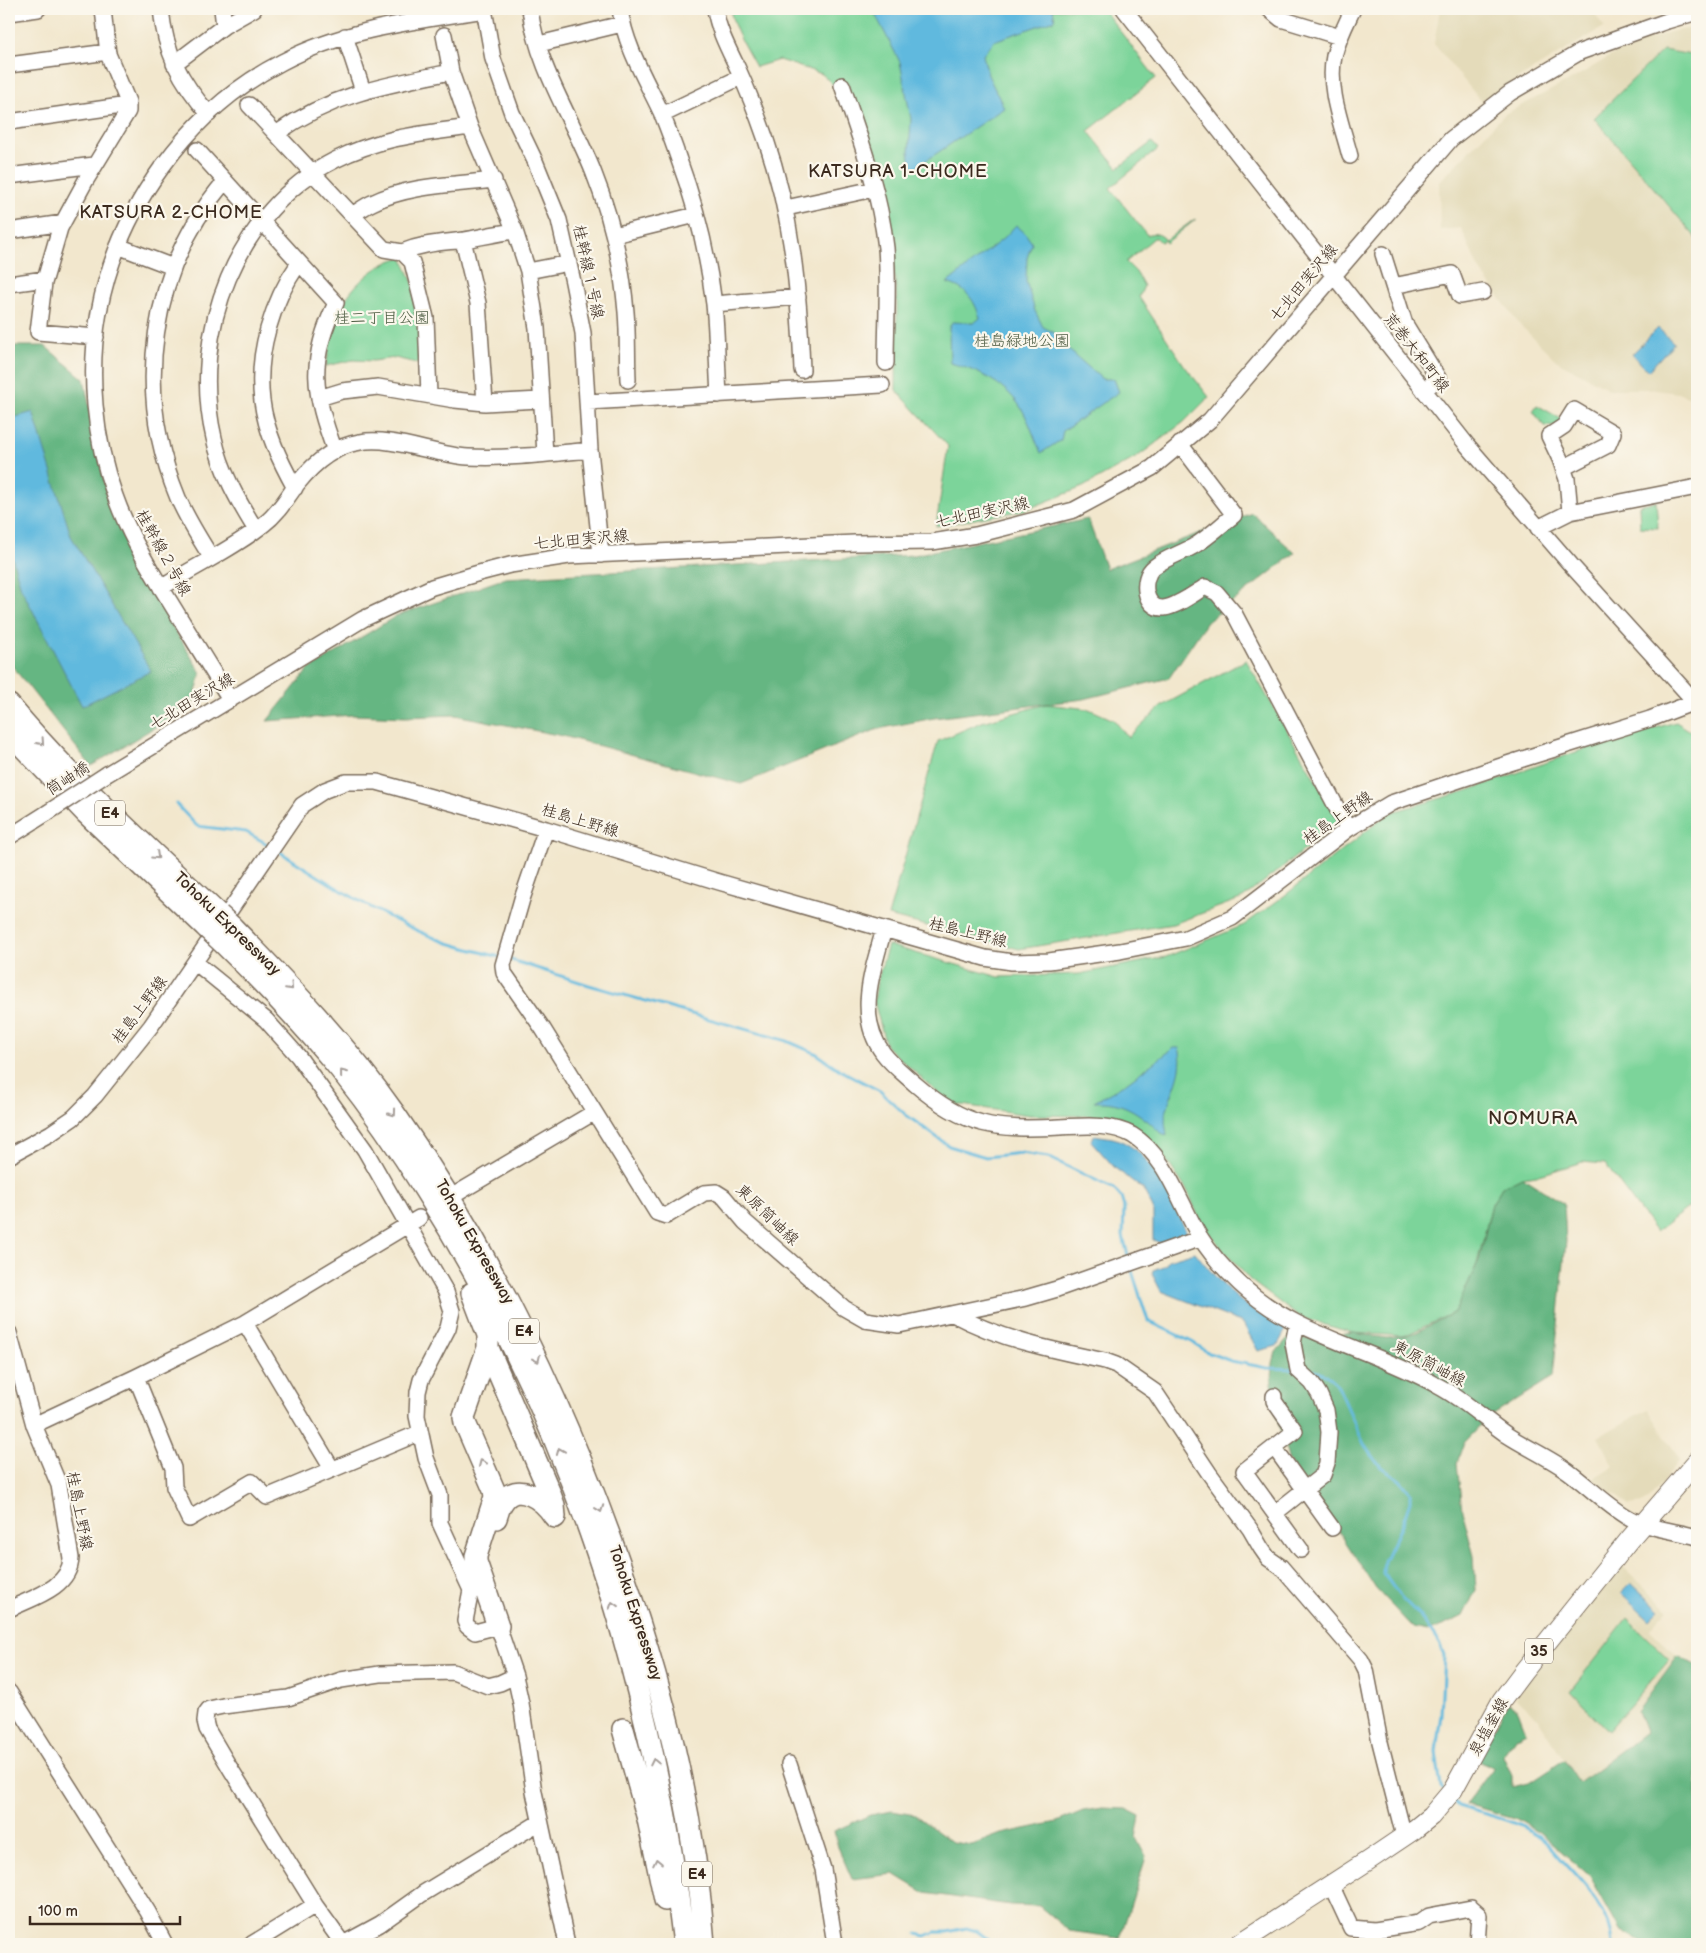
<svg xmlns="http://www.w3.org/2000/svg" width="1706" height="1953" viewBox="0 0 1706 1953" font-family="'Balsamiq Sans','Klee One',sans-serif">
	<style>
		.built { fill: #e4dbba }
		.green { fill: #7cd49a; stroke: #5c7f5c }
		.forest { fill: #65b682; stroke: #507050 }
		.water { fill: #61b9de; stroke: #4e727e }
		.lines { fill: none; stroke-linecap: round; stroke-linejoin: round }
		.stream { stroke: #61b9de; stroke-width: 3 }
		.minor-casing { stroke: #7b6c5b; stroke-width: 18 }
		.major-casing { stroke: #7b6c5b; stroke-width: 21 }
		.highway-casing { stroke: #7b6c5b; stroke-width: 24 }
		.minor { stroke: #fff; stroke-width: 15 }
		.major { stroke: #fff; stroke-width: 19 }
		.highway { stroke: #fff; stroke-width: 21 }
		.minor-bridge-casing { stroke: #7b6c5b; stroke-width: 18; stroke-linecap: butt }
		.highway-bridge-casing { stroke: #7b6c5b; stroke-width: 24; stroke-linecap: butt }
		.minor-bridge { stroke: #fff; stroke-width: 15 }
		.highway-bridge { stroke: #fff; stroke-width: 21 }
		.oneway { stroke: #a79f9a }
		.labels { text-anchor: middle; dominant-baseline: central; stroke-width: 4.5; stroke-linejoin: round; paint-order: stroke }
		.shield { fill: #fbf7ec; stroke: #75685c; stroke-width: 1 }
		.shield-label { font-size: 15px; font-weight: bold; fill: #3b2a1e }
		.street-label { font-size: 16px; fill: #3b2a1e; stroke: #fbf7ec }
		.park-label { font-size: 16px; fill: #4e5d43; stroke: #fbf7ec }
		.neighbourhood-label { font-size: 18px; letter-spacing: 1px; fill: #3b2a1e; stroke: #fbf7ec }
		.quarter-label { font-size: 19px; letter-spacing: 1px; fill: #3b2a1e; stroke: #fbf7ec }
	</style>
	<rect width="100%" height="100%" fill="#fbf7ec"/>
	<filter id="ink" filterUnits="userSpaceOnUse"><feTurbulence type="fractalNoise" baseFrequency=".02" numOctaves="2"/><feDisplacementMap in="SourceGraphic" scale="10" xChannelSelector="R" yChannelSelector="G"/><feConvolveMatrix kernelMatrix="1 2 1 2 8 2 1 2 1" color-interpolation-filters="sRGB"/></filter>
	<filter id="wash" filterUnits="userSpaceOnUse"><feTurbulence type="fractalNoise" baseFrequency=".0096" numOctaves="4" result="noise"/><feDisplacementMap in="SourceGraphic" scale="20" xChannelSelector="R" yChannelSelector="G"/><feGaussianBlur stdDeviation="1.12" result="paint"/><feColorMatrix in="noise" values="0 0 0 0 0 0 0 0 0 0 0 0 0 0 0 0 0 1.4 0 .05"/><feComposite in="paint" operator="in"/></filter>
	<g filter="url(#wash)">
		<rect width="100%" height="100%" fill="#f2e7cd"/>
		<path class="built" d="M 1440,9 L 1591,9 L 1604,27 L 1481,101 L 1434,44 Z
			M 1697,27 L 1697,401 L 1678,393 L 1648,389 L 1609,389 L 1557,361 L 1518,323 L 1478,267 L 1461,228 L 1440,230 L 1439,182 L 1505,114 L 1576,77 L 1622,49 L 1670,32 Z
			M 1648,1409 L 1680,1460 L 1651,1496 L 1643,1503 L 1629,1505 L 1592,1479 L 1613,1466 L 1598,1437 Z
			M 1621,1565 L 1668,1609 L 1649,1629 L 1678,1656 L 1637,1711 L 1645,1733 L 1579,1783 L 1538,1719 L 1529,1709 L 1515,1699 L 1572,1625 Z"/>
		<path class="green" d="M 730,9 L 1103,9 L 1156,78 L 1088,131 L 1118,168 L 1152,142 L 1158,149 L 1110,188 L 1147,235 C 1154,232 1161,234 1166,240 L 1195,219 L 1195,220 L 1166,243 L 1164,240 L 1161,242 L 1156,238 L 1154,238 L 1126,262 L 1136,272 L 1144,286 L 1139,297 L 1184,365 L 1209,397 L 1184,422 L 1137,457 L 1083,487 L 1025,510 L 936,526 L 948,446 L 896,390 L 897,303 L 891,236 L 847,82 L 833,85 L 822,74 L 779,60 L 756,67 C 746,48 734,31 730,9 Z
			M 1663,50 L 1697,56 L 1697,239 L 1594,118 Z
			M 402,257 L 419,297 L 425,365 L 395,358 L 373,361 L 353,360 L 326,366 C 329,348 332,331 338,314 C 347,289 376,263 402,257 Z
			M 1537,405 L 1563,420 L 1553,427 L 1544,426 L 1533,411 Z
			M 1656,501 L 1658,528 L 1640,527 L 1639,505 Z
			M 1246,660 L 1340,822 L 1243,898 L 1173,924 L 1019,949 L 888,916 L 938,741 L 982,722 L 1046,704 L 1089,709 L 1114,720 L 1128,737 L 1162,706 Z
			M 1676,722 L 1697,735 L 1697,1201 L 1656,1232 L 1605,1164 L 1582,1162 L 1543,1174 L 1522,1177 L 1502,1187 L 1492,1204 L 1477,1264 L 1455,1312 L 1404,1336 L 1353,1333 L 1299,1317 L 1250,1280 L 1202,1225 L 1188,1192 L 1156,1145 L 1133,1125 L 1092,1116 L 1029,1115 L 949,1103 L 886,1046 L 874,1001 L 877,982 L 888,945 L 999,977 L 1079,974 L 1166,957 L 1244,925 L 1284,896 L 1389,813 L 1466,791 L 1593,746 Z
			M 1627,1618 L 1670,1659 L 1608,1731 L 1570,1691 Z"/>
		<path class="forest" d="M 9,346 L 45,346 L 84,379 L 107,498 L 132,559 L 201,673 L 193,704 L 91,766 L 9,662 Z
			M 1252,513 L 1295,553 L 1207,622 L 1169,678 L 1084,699 L 934,718 L 878,729 L 741,784 L 563,736 L 455,715 L 406,717 L 353,715 L 267,721 L 308,670 L 396,616 L 506,578 L 914,555 L 1088,519 L 1106,569 Z
			M 1522,1177 L 1564,1204 L 1566,1241 L 1553,1377 L 1489,1417 L 1464,1443 L 1457,1463 L 1462,1511 L 1474,1556 L 1476,1590 L 1463,1616 L 1445,1625 L 1428,1631 L 1413,1628 L 1376,1589 L 1340,1533 L 1318,1504 L 1289,1462 L 1271,1396 L 1273,1363 L 1276,1352 L 1288,1338 L 1305,1339 L 1353,1333 L 1387,1338 L 1404,1336 L 1417,1332 L 1455,1312 L 1479,1260 L 1492,1204 L 1502,1187 Z
			M 1678,1656 L 1697,1666 L 1697,1944 L 1643,1944 L 1620,1930 L 1590,1876 L 1539,1832 L 1515,1818 L 1466,1804 L 1494,1767 L 1477,1760 L 1508,1703 L 1518,1711 L 1526,1732 L 1516,1737 L 1503,1755 L 1512,1775 L 1512,1787 L 1529,1783 L 1564,1760 L 1579,1783 L 1645,1733 L 1637,1712 Z
			M 1102,1808 L 1126,1809 L 1140,1816 L 1136,1838 L 1146,1857 L 1120,1938 L 1069,1931 L 1039,1906 L 1010,1905 L 925,1893 L 894,1874 L 852,1879 L 838,1847 L 834,1831 L 870,1815 L 892,1811 L 915,1815 L 952,1842 L 972,1845 L 1001,1834 L 1057,1822 L 1083,1811 Z"/>
		<path class="water" d="M 865,9 L 1053,9 L 1055,20 L 994,41 L 983,55 L 988,75 L 1004,108 L 912,170 L 909,152 L 911,119 L 900,62 L 874,12 Z
			M 1016,225 L 1025,233 L 1032,243 L 1027,258 L 1026,281 L 1035,311 L 1043,327 L 1053,332 L 1070,351 L 1102,379 L 1114,379 L 1119,392 L 1063,431 L 1061,440 L 1041,453 C 1035,440 1031,426 1024,413 C 1009,385 980,371 950,363 L 949,328 L 952,322 L 974,323 L 980,318 C 974,299 967,289 947,283 L 1004,238 Z
			M 1658,328 L 1674,343 L 1648,371 L 1632,354 Z
			M 33,412 L 71,536 L 151,671 L 82,706 L 21,588 L 9,547 L 9,419 Z
			M 1174,1048 L 1179,1048 C 1186,1070 1170,1094 1166,1114 C 1164,1121 1166,1128 1167,1135 C 1157,1133 1153,1124 1145,1119 C 1129,1106 1114,1101 1094,1102 L 1122,1086 Z
			M 1095,1135 C 1103,1137 1114,1137 1121,1141 C 1155,1156 1170,1200 1186,1231 L 1185,1237 L 1165,1245 L 1153,1240 L 1153,1208 L 1143,1189 L 1115,1168 L 1091,1141 Z
			M 1195,1252 C 1213,1275 1234,1299 1259,1314 C 1268,1319 1278,1323 1287,1328 L 1277,1346 L 1258,1351 L 1243,1323 L 1161,1291 L 1152,1274 L 1153,1270 L 1166,1265 L 1168,1260 Z
			M 1631,1583 L 1660,1610 L 1650,1620 L 1621,1593 Z"/>
		<g class="lines">
			<path class="stream" d="M 176,804 L 197,826 L 246,832 L 269,845
				M 277,850 C 328,883 380,916 437,939 C 457,947 479,951 500,957
				M 508,959 L 589,985 L 787,1041 L 817,1054 L 840,1070 L 880,1091 L 906,1115 L 949,1146 L 986,1157 L 1021,1153 L 1048,1157 L 1114,1189 L 1121,1197 L 1124,1207 L 1123,1236 L 1129,1260
				M 1131,1268 L 1148,1321 L 1192,1342 L 1209,1353 L 1231,1361 L 1267,1368 L 1294,1369
				M 1305,1370 C 1317,1370 1329,1375 1337,1384 L 1364,1444 L 1381,1467 L 1400,1480 L 1410,1492 L 1410,1501 L 1402,1524 L 1384,1561 L 1383,1573 L 1399,1595 L 1421,1617 L 1440,1645 L 1444,1655 L 1441,1714 L 1436,1752 L 1441,1788 L 1444,1791
				M 1453,1801 L 1458,1806 C 1485,1815 1518,1820 1541,1838 C 1549,1844 1556,1853 1562,1860 C 1585,1885 1611,1910 1613,1944
				M 917,1934 L 926,1936 L 935,1932 L 947,1932 L 966,1928 L 977,1931 L 994,1944"/>
		</g>
	</g>
	<g filter="url(#ink)">
		<g class="lines">
			<defs>
				<path id="minor" d="M 161,9 C 165,52 180,81 209,114
					M 222,9 L 224,26
					M 484,9 L 493,59 L 512,113 L 535,161 L 559,220 L 573,282 L 583,333 L 590,450 L 601,555
					M 530,9 C 537,67 572,118 593,171 C 611,216 622,263 626,312 C 628,334 627,357 628,380
					M 620,9 C 625,46 646,80 662,114 C 668,129 674,145 679,160 C 696,206 708,255 714,304 C 717,334 717,364 719,395
					M 715,9 C 718,30 729,50 738,69 C 748,91 757,114 765,137 C 792,215 799,288 802,370
					M 1124,9 L 1467,445 L 1571,565 L 1697,704
					M 1269,9 L 1281,19 L 1340,37
					M 9,13 L 38,9
					M 444,35 L 451,72 L 470,127 L 515,231 L 528,271 L 537,328 L 545,454
					M 345,36 L 363,91
					M 539,44 L 622,24
					M 174,64 L 224,26 L 254,9
					M 9,65 L 108,52
					M 842,85 C 860,137 880,193 886,248 C 889,285 886,325 886,363
					M 249,105 L 384,249 L 402,252 L 412,262 L 426,318 L 429,395
					M 662,115 L 741,77
					M 9,122 L 128,105
					M 277,133 C 332,94 386,85 451,72
					M 197,150 L 336,303 C 308,361 313,392 335,451
					M 1350,156 C 1342,125 1327,88 1334,56 C 1338,39 1346,24 1353,9
					M 9,176 L 94,165
					M 786,208 L 874,189
					M 352,215 C 359,211 365,206 372,203 C 408,185 454,185 494,180
					M 9,231 L 63,223
					M 614,235 L 696,215
					M 463,240 L 478,303 L 485,403
					M 118,246 L 173,267
					M 402,252 C 424,243 441,243 464,240 C 481,237 498,233 515,231
					M 1383,254 L 1405,324 L 1438,378 L 1424,391
					M 528,271 L 569,263
					M 9,284 L 45,279
					M 1393,286 L 1452,274 L 1460,296 L 1483,292
					M 714,304 L 798,297
					M 96,337 L 38,332 L 44,283 L 60,228 L 86,180 L 128,111 L 128,102 L 108,54 L 103,9
					M 319,398 L 342,391 L 378,387 L 455,400 L 485,403 L 540,400
					M 588,402 L 882,385
					M 1180,444 L 1234,515 C 1221,525 1208,538 1194,546 C 1182,553 1165,558 1154,567 C 1140,578 1144,610 1164,608 C 1178,606 1193,594 1205,587 L 1217,593 L 1234,613 L 1348,829
					M 1563,468 L 1608,445 L 1613,433 L 1574,410 L 1564,426 L 1549,436 L 1560,459 L 1567,479 L 1570,512
					M 295,488 C 280,461 266,432 262,401 C 256,353 272,302 299,263
					M 1538,528 L 1570,512 L 1697,487
					M 256,530 C 238,501 221,471 214,438 C 189,333 237,210 335,160 C 381,137 421,134 470,127
					M 211,557 C 199,538 187,519 178,498 C 133,390 150,270 225,181
					M 161,588 C 195,566 233,549 264,524 C 279,513 287,497 298,483 C 314,463 334,446 360,442 C 391,436 435,455 468,457 C 509,459 549,454 590,450
					M 230,699 C 207,663 185,626 162,589 C 144,559 127,530 115,496 C 94,439 88,372 99,312 C 118,209 188,110 282,62 C 345,29 415,21 484,10
					M 107,774 L 363,619 L 432,587 L 479,573 L 510,565 L 569,556 L 855,543 L 932,542 L 976,535 L 1074,510 L 1152,468 L 1210,420 L 1451,139 L 1510,93 L 1580,52 L 1667,21 L 1697,12
					M 546,829 L 522,899 L 503,965 L 504,973 L 543,1029 L 657,1213 L 666,1216 L 704,1193 L 716,1192 L 724,1197 L 745,1222 L 844,1308 L 865,1320 L 899,1325 L 1026,1298 L 1057,1289 L 1201,1238
					M 9,837 L 47,813
					M 884,929 C 873,970 855,1015 883,1053 C 892,1065 904,1074 915,1084 C 966,1128 995,1130 1060,1127 C 1084,1126 1110,1123 1132,1135 C 1166,1155 1180,1204 1200,1237 C 1210,1253 1225,1270 1240,1284 C 1295,1336 1374,1349 1438,1386 C 1463,1399 1484,1419 1507,1435 C 1527,1448 1550,1458 1569,1472 C 1589,1487 1607,1505 1627,1517 C 1645,1528 1676,1531 1697,1537
					M 196,963 L 266,1020 L 298,1056 L 365,1150 L 446,1292 L 452,1311 L 448,1328 L 421,1380 L 418,1392 L 417,1416 L 426,1458 L 440,1495 L 440,1523 L 471,1590 L 465,1621 L 467,1626 L 475,1632 L 498,1626 L 515,1676 L 521,1703 L 534,1792 L 567,1944
					M 9,1156 L 51,1133 L 73,1118 L 95,1096 L 151,1026 L 302,805 L 325,790 L 346,782 L 377,782 L 546,829 L 719,882 L 985,958 L 1012,962 L 1049,961 L 1120,951 L 1186,938 L 1232,918 L 1348,829 L 1391,803 L 1510,763 L 1650,719 L 1697,701
					M 456,1194 L 593,1113
					M 953,1314 C 1002,1340 1052,1350 1105,1361 L 1116,1365 L 1155,1392 L 1209,1473 L 1250,1529 L 1261,1548 L 1268,1558 L 1281,1567 L 1361,1660 L 1366,1670 L 1380,1742 L 1404,1836
					M 245,1323 L 332,1469
					M 9,1333 L 34,1425 L 59,1485 L 71,1558 C 70,1588 32,1598 9,1609
					M 136,1377 L 173,1468 L 174,1487 L 189,1519 L 252,1482 L 267,1497 L 419,1433
					M 1274,1396 L 1274,1401 L 1295,1431 L 1244,1471 L 1301,1550
					M 34,1425 L 136,1377 L 245,1323 L 419,1218
					M 1274,1447 L 1332,1528
					M 1275,1513 L 1323,1475 L 1327,1463 L 1329,1432 L 1326,1410 L 1319,1394 L 1312,1383 L 1298,1370 L 1293,1343 L 1297,1324
					M 515,1676 L 500,1683 L 488,1686 L 453,1672 L 380,1674 L 341,1680 L 288,1698 L 223,1706 L 209,1709 L 206,1713 L 205,1721 L 207,1729 L 230,1768 L 315,1905 L 343,1944 L 380,1924 L 422,1894 L 540,1822
					M 9,1692 L 148,1912 L 165,1944
					M 789,1764 L 823,1869 L 835,1944
					M 1331,1885 L 1351,1928 L 1375,1930 L 1419,1923 L 1429,1916 L 1471,1908 L 1479,1915 L 1477,1944
					M 252,1944 L 315,1905"/>
				<path id="major" d="M 1239,1944 L 1369,1860 L 1415,1829 L 1431,1816 L 1453,1790 L 1502,1700 L 1523,1672 L 1629,1540 L 1697,1461"/>
				<path id="highway" d="M 9,705 C 72,781 147,847 219,915
					M 9,732 L 86,813 L 207,928
					M 232,927 C 290,986 347,1046 394,1113 C 488,1247 559,1394 614,1548 C 661,1679 694,1805 704,1944
					M 221,941 C 263,982 303,1024 340,1069 C 371,1108 399,1148 425,1190 C 569,1416 653,1678 684,1944
					M 472,1293 L 488,1335 L 488,1348 L 464,1417 L 465,1423 L 494,1490 L 495,1497 L 476,1556 L 476,1562 L 498,1626
					M 488,1348 L 549,1491 L 554,1505 L 555,1517
					M 496,1518 C 498,1513 499,1507 502,1503 C 517,1479 544,1500 554,1516
					M 623,1729 L 648,1819 L 665,1900"/>
			</defs>
			<use href="#minor" class="minor-casing"/>
			<use href="#major" class="major-casing"/>
			<use href="#highway" class="highway-casing"/>
			<use href="#minor" class="minor"/>
			<use href="#major" class="major"/>
			<use href="#highway" class="highway"/>
			<defs>
				<path id="minor-bridge" d="M 47,813 L 107,774"/>
				<path id="highway-bridge" d="M 219,915 L 232,927
					M 207,928 L 221,941"/>
			</defs>
			<use href="#minor-bridge" class="minor-bridge-casing"/>
			<use href="#highway-bridge" class="highway-bridge-casing"/>
			<use href="#minor-bridge" class="minor-bridge"/>
			<use href="#highway-bridge" class="highway-bridge"/>
		</g>
		<defs><path id="oneway-chevron" d="M-2-3.5L2.5 0L-2 3.5" fill="none" stroke-width="1.6" stroke-linecap="round" stroke-linejoin="round" transform="scale(1.25)"/></defs>
		<g class="oneway">
			<use href="#oneway-chevron" transform="translate(41 742) rotate(48)"/>
			<use href="#oneway-chevron" transform="translate(156 856) rotate(43)"/>
			<use href="#oneway-chevron" transform="translate(290 987) rotate(47)"/>
			<use href="#oneway-chevron" transform="translate(343 1073) rotate(-128)"/>
			<use href="#oneway-chevron" transform="translate(393 1113) rotate(54)"/>
			<use href="#oneway-chevron" transform="translate(537 1359) rotate(65)"/>
			<use href="#oneway-chevron" transform="translate(560 1451) rotate(-112)"/>
			<use href="#oneway-chevron" transform="translate(482 1463) rotate(-114)"/>
			<use href="#oneway-chevron" transform="translate(600 1509) rotate(70)"/>
			<use href="#oneway-chevron" transform="translate(613 1605) rotate(-107)"/>
			<use href="#oneway-chevron" transform="translate(654 1762) rotate(-102)"/>
			<use href="#oneway-chevron" transform="translate(657 1862) rotate(-102)"/>
		</g>
	</g>
	<g class="labels">
		<g class="shield">
			<rect x="95" y="800.5" width="30" height="25" rx="4"/>
			<rect x="509" y="1318.5" width="30" height="25" rx="4"/>
			<rect x="1525" y="1638.5" width="28" height="25" rx="4"/>
			<rect x="682" y="1861.5" width="30" height="25" rx="4"/>
		</g>
		<g class="shield-label">
			<text x="110" y="813">E4</text>
			<text x="524" y="1331">E4</text>
			<text x="1539" y="1651">35</text>
			<text x="697" y="1874">E4</text>
		</g>
		<g class="street-label">
			<text transform="translate(588 272) rotate(78)">桂幹線１号線</text>
			<text transform="translate(1304 283) rotate(-50)">七北田実沢線</text>
			<text transform="translate(1416 353) rotate(52)">荒巻大和町線</text>
			<text transform="translate(982 513) rotate(-12)">七北田実沢線</text>
			<text transform="translate(581 540) rotate(-5)">七北田実沢線</text>
			<text transform="translate(163 553) rotate(61)">桂幹線２号線</text>
			<text transform="translate(192 702) rotate(-31)">七北田実沢線</text>
			<text transform="translate(68 779) rotate(-33)">筒岫橋</text>
			<text transform="translate(1338 818) rotate(-35)">桂島上野線</text>
			<text transform="translate(580 821) rotate(17)">桂島上野線</text>
			<text transform="translate(227 924) rotate(44)">Tohoku Expressway</text>
			<text transform="translate(968 933) rotate(14)">桂島上野線</text>
			<text transform="translate(140 1010) rotate(-53)">桂島上野線</text>
			<text transform="translate(767 1215) rotate(44)">東原筒岫線</text>
			<text transform="translate(474 1242) rotate(60)">Tohoku Expressway</text>
			<text transform="translate(1429 1364) rotate(28)">東原筒岫線</text>
			<text transform="translate(79 1511) rotate(79)">桂島上野線</text>
			<text transform="translate(635 1613) rotate(72)">Tohoku Expressway</text>
			<text transform="translate(1489 1727) rotate(-61)">泉塩釜線</text>
		</g>
		<g class="park-label">
			<text x="382" y="318">桂二丁目公園</text>
			<text x="1022" y="341">桂島緑地公園</text>
		</g>
		<g class="neighbourhood-label">
			<text x="898" y="171">KATSURA 1-CHOME</text>
			<text x="171" y="212">KATSURA 2-CHOME</text>
		</g>
		<g class="quarter-label">
			<text x="1533" y="1118">NOMURA</text>
		</g>
	</g>
	<rect width="1706" height="1953" fill="none" stroke="#fbf7ec" stroke-width="30"/>
	<path d="M30 1916v8h150v-8" fill="none" stroke="#3b2a1e" stroke-width="2.5"/>
	<text x="38" y="1916" font-size="15" fill="#3b2a1e" stroke="#fbf7ec" stroke-width="4" paint-order="stroke">100 m</text>
</svg>
